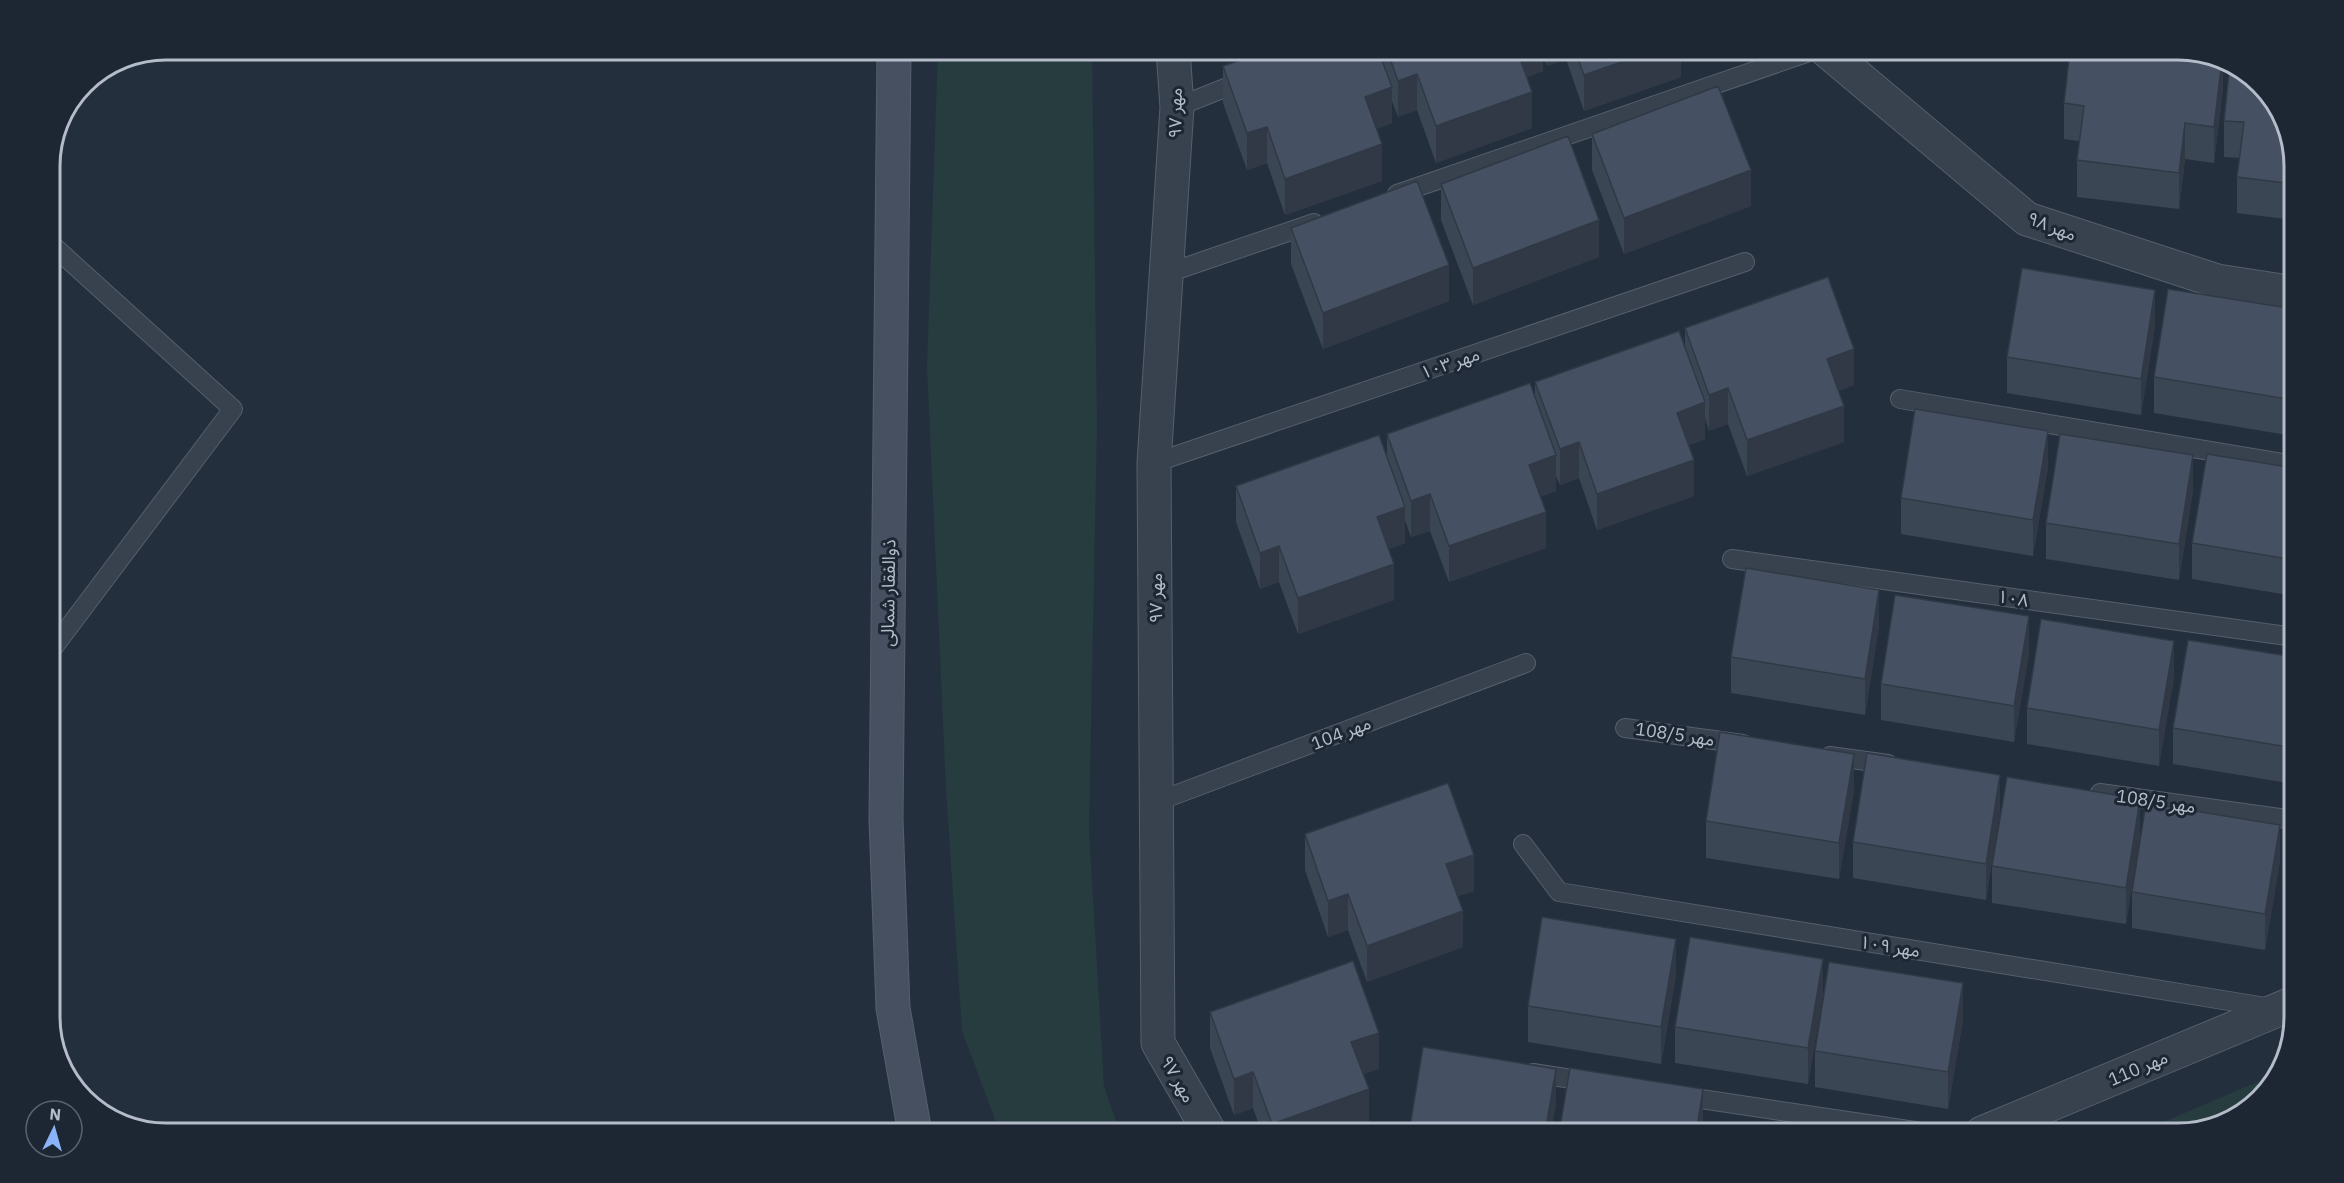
<svg xmlns="http://www.w3.org/2000/svg" width="2344" height="1183" viewBox="0 0 2344 1183" font-family="'IBM Plex Sans','Noto Sans Arabic',sans-serif">
	<style>
		.green { fill: #263c3f }
		.lines { fill: none; stroke-linecap: round; stroke-linejoin: round }
		.lane-casing { stroke: #565f6c; stroke-width: 20 }
		.street-casing { stroke: #565f6c; stroke-width: 35 }
		.secondary-casing { stroke: #565f6c; stroke-width: 35 }
		.lane { stroke: #38414e; stroke-width: 18 }
		.street { stroke: #38414e; stroke-width: 33 }
		.secondary { stroke: #465061; stroke-width: 33 }
		.wall { fill: #3b4654 }
		.shaded-wall { fill: #303945 }
		.building { fill: #455162; stroke: #303945; stroke-width: 1.5 }
		.labels { text-anchor: middle; dominant-baseline: central; stroke-width: 6; stroke-linejoin: round; paint-order: stroke }
		.street-label { font-size: 18px; fill: #b4bcc9; stroke: #1d2633 }
		.rim { fill: none; stroke: #b4bcc9; stroke-width: 3 }
	</style>
	<rect width="100%" height="100%" fill="#242f3e"/>
	<path class="green" d="M 938,50 L 1092,50 L 1097,425 L 1089,830 L 1104,1086 L 1120,1133 L 1000,1133 L 962,1031 L 946,789 L 927,366 Z
		M 2278,1073 L 2242,1114 L 2178,1133 L 2138,1133 Z"/>
	<g class="lines">
		<defs>
			<path id="lane" d="M 1177,107 L 1245,80
				M 1397,194 L 1815,50
				M 50,243 L 233,409 L 50,652
				M 1165,274 L 1314,223
				M 1900,399 L 2294,465
				M 1154,463 L 1745,262
				M 1732,559 L 2294,637
				M 1625,728 L 1743,744
				M 1830,756 L 1888,764
				M 2100,793 L 2294,820
				M 1156,802 L 1526,663
				M 1523,844 L 1559,892 L 2272,1008
				M 1533,1073 L 1591,1082
				M 1681,1096 L 1928,1133"/>
			<path id="street" d="M 1173,50 L 1177,107 L 1154,463 L 1158,1043 L 1210,1133
				M 1826,50 L 2027,219 L 2217,281 L 2294,293
				M 1982,1133 L 2294,1003"/>
			<path id="secondary" d="M 894,50 L 886,819 L 893,1008 L 915,1133"/>
		</defs>
		<use href="#lane" class="lane-casing"/>
		<use href="#street" class="street-casing"/>
		<use href="#secondary" class="secondary-casing"/>
		<use href="#lane" class="lane"/>
		<use href="#street" class="street"/>
		<use href="#secondary" class="secondary"/>
	</g>
	<path class="wall" d="M 1271,50 L 1681,50 L 1681,77 L 1584,111 L 1566,59 L 1547,66 L 1543,55 L 1543,71 L 1527,77 L 1532,128 L 1436,163 L 1417,110 L 1398,117 L 1392,101 L 1392,123 L 1376,129 L 1382,181 L 1285,215 L 1267,163 L 1247,170 L 1223,103 L 1223,66 Z
		M 2223,60 L 2223,88 L 2214,163 L 2185,159 L 2179,209 L 2077,197 L 2077,160 L 2079,141 L 2064,139 L 2064,103 Z
		M 2230,63 L 2294,159 L 2294,220 L 2237,213 L 2237,177 L 2240,158 L 2224,157 L 2224,121 Z
		M 1592,134 L 1751,206 L 1624,254 L 1592,170 Z
		M 1441,184 L 1599,257 L 1473,305 L 1441,220 Z
		M 1291,228 L 1449,301 L 1323,349 L 1291,264 Z
		M 2294,309 L 2287,435 L 2154,413 L 2154,377 Z
		M 2155,326 L 2141,415 L 2007,393 L 2007,357 Z
		M 1685,328 L 1854,385 L 1838,391 L 1844,442 L 1747,476 L 1728,424 L 1709,431 L 1705,418 L 1705,439 L 1689,445 L 1694,496 L 1597,530 L 1579,478 L 1560,485 L 1556,476 L 1556,491 L 1540,497 L 1546,548 L 1449,582 L 1430,531 L 1411,537 L 1405,520 L 1405,543 L 1389,549 L 1394,600 L 1298,634 L 1279,582 L 1260,589 L 1236,522 L 1236,486 L 1387,456 L 1387,434 L 1535,397 L 1535,382 L 1685,349 Z
		M 2048,467 L 2033,556 L 1901,534 L 1901,498 Z
		M 2294,468 L 2294,596 L 2192,579 L 2192,543 Z
		M 2193,491 L 2179,580 L 2046,559 L 2046,523 Z
		M 1879,626 L 1865,715 L 1731,693 L 1731,657 Z
		M 2029,653 L 2014,742 L 1881,720 L 1881,684 Z
		M 2294,657 L 2294,784 L 2173,764 L 2173,728 Z
		M 2174,677 L 2159,766 L 2027,744 L 2027,708 Z
		M 1854,790 L 1839,879 L 1706,858 L 1706,821 Z
		M 2000,811 L 1986,900 L 1853,878 L 1853,842 Z
		M 1305,834 L 1474,891 L 1458,896 L 1463,947 L 1367,982 L 1348,930 L 1328,937 L 1305,870 Z
		M 2140,835 L 2126,924 L 1992,903 L 1992,866 Z
		M 2280,861 L 2265,950 L 2132,928 L 2132,892 Z
		M 1676,975 L 1661,1064 L 1528,1042 L 1528,1006 Z
		M 1823,995 L 1808,1084 L 1675,1063 L 1675,1027 Z
		M 1210,1012 L 1379,1069 L 1363,1074 L 1369,1126 L 1346,1133 L 1262,1133 L 1253,1108 L 1234,1115 L 1210,1048 Z
		M 1963,1020 L 1948,1109 L 1815,1087 L 1815,1051 Z"/>
	<path class="shaded-wall" d="M 1515,50 L 1543,50 L 1543,71 L 1515,81 Z
		M 1547,50 L 1566,50 L 1566,59 L 1547,66 Z
		M 1656,50 L 1681,50 L 1681,77 L 1584,111 L 1584,75 Z
		M 2222,60 L 2223,60 L 2223,88 L 2214,163 L 2214,127 Z
		M 1417,74 L 1417,110 L 1398,117 L 1398,81 Z
		M 1392,87 L 1392,123 L 1365,133 L 1365,97 Z
		M 1532,92 L 1532,128 L 1436,163 L 1436,126 Z
		M 2185,123 L 2185,159 L 2179,209 L 2179,173 Z
		M 1267,127 L 1267,163 L 1247,170 L 1247,133 Z
		M 1382,144 L 1382,181 L 1285,215 L 1285,179 Z
		M 1751,170 L 1751,206 L 1624,254 L 1624,218 Z
		M 1599,220 L 1599,257 L 1473,305 L 1473,268 Z
		M 1449,265 L 1449,301 L 1323,349 L 1323,313 Z
		M 2155,290 L 2155,326 L 2141,415 L 2141,379 Z
		M 1854,349 L 1854,385 L 1827,395 L 1827,359 Z
		M 2294,357 L 2294,393 L 2287,435 L 2287,399 Z
		M 1728,388 L 1728,424 L 1709,431 L 1709,395 Z
		M 1705,402 L 1705,439 L 1677,449 L 1677,413 Z
		M 1844,406 L 1844,442 L 1747,476 L 1747,440 Z
		M 2048,431 L 2048,467 L 2033,556 L 2033,520 Z
		M 1579,442 L 1579,478 L 1560,485 L 1560,449 Z
		M 1556,455 L 1556,491 L 1529,501 L 1529,465 Z
		M 2193,455 L 2193,491 L 2179,580 L 2179,544 Z
		M 1694,460 L 1694,496 L 1597,530 L 1597,494 Z
		M 1430,494 L 1430,531 L 1411,537 L 1411,501 Z
		M 1405,507 L 1405,543 L 1377,553 L 1377,517 Z
		M 1546,512 L 1546,548 L 1449,582 L 1449,546 Z
		M 1279,546 L 1279,582 L 1260,589 L 1260,553 Z
		M 1394,564 L 1394,600 L 1298,634 L 1298,598 Z
		M 1879,590 L 1879,626 L 1865,715 L 1865,679 Z
		M 2029,616 L 2029,653 L 2014,742 L 2014,706 Z
		M 2174,641 L 2174,677 L 2159,766 L 2159,730 Z
		M 1854,754 L 1854,790 L 1839,879 L 1839,843 Z
		M 2000,775 L 2000,811 L 1986,900 L 1986,864 Z
		M 2140,799 L 2140,835 L 2126,924 L 2126,888 Z
		M 2280,825 L 2280,861 L 2265,950 L 2265,914 Z
		M 1474,855 L 1474,891 L 1446,900 L 1446,864 Z
		M 1348,894 L 1348,930 L 1328,937 L 1328,901 Z
		M 1463,911 L 1463,947 L 1367,982 L 1367,946 Z
		M 1676,939 L 1676,975 L 1661,1064 L 1661,1027 Z
		M 1823,959 L 1823,995 L 1808,1084 L 1808,1048 Z
		M 1963,983 L 1963,1020 L 1948,1109 L 1948,1072 Z
		M 1379,1033 L 1379,1069 L 1351,1078 L 1351,1042 Z
		M 1556,1069 L 1556,1105 L 1551,1133 L 1545,1133 Z
		M 1253,1072 L 1253,1108 L 1234,1115 L 1234,1079 Z
		M 1369,1089 L 1369,1126 L 1346,1133 L 1272,1133 L 1272,1124 Z
		M 1703,1089 L 1703,1126 L 1702,1133 L 1696,1133 Z"/>
	<path class="building" d="M 1271,50 L 1378,50 L 1392,87 L 1365,97 L 1382,144 L 1285,179 L 1267,127 L 1247,133 L 1223,66 Z
		M 1387,50 L 1517,50 L 1532,92 L 1436,126 L 1417,74 L 1398,81 Z
		M 1575,50 L 1656,50 L 1584,75 Z
		M 2070,50 L 2178,50 L 2222,60 L 2214,127 L 2185,123 L 2179,173 L 2077,160 L 2084,106 L 2064,103 Z
		M 2230,63 L 2275,101 L 2294,159 L 2294,184 L 2237,177 L 2244,122 L 2224,121 Z
		M 1718,86 L 1751,170 L 1624,218 L 1592,134 Z
		M 1568,136 L 1599,220 L 1473,268 L 1441,184 Z
		M 1417,181 L 1449,265 L 1323,313 L 1291,228 Z
		M 2022,268 L 2155,290 L 2141,379 L 2007,357 Z
		M 1828,277 L 1854,349 L 1827,359 L 1844,406 L 1747,440 L 1728,388 L 1709,395 L 1685,328 Z
		M 2168,289 L 2294,309 L 2294,357 L 2287,399 L 2154,377 Z
		M 1679,331 L 1705,402 L 1677,413 L 1694,460 L 1597,494 L 1579,442 L 1560,449 L 1535,382 Z
		M 1530,383 L 1556,455 L 1529,465 L 1546,512 L 1449,546 L 1430,494 L 1411,501 L 1387,434 Z
		M 1915,409 L 2048,431 L 2033,520 L 1901,498 Z
		M 2060,434 L 2193,455 L 2179,544 L 2046,523 Z
		M 1379,435 L 1405,507 L 1377,517 L 1394,564 L 1298,598 L 1279,546 L 1260,553 L 1236,486 Z
		M 2207,454 L 2294,468 L 2294,560 L 2192,543 Z
		M 1746,568 L 1879,590 L 1865,679 L 1731,657 Z
		M 1895,595 L 2029,616 L 2014,706 L 1881,684 Z
		M 2041,619 L 2174,641 L 2159,730 L 2027,708 Z
		M 2188,640 L 2294,657 L 2294,748 L 2173,728 Z
		M 1720,732 L 1854,754 L 1839,843 L 1706,821 Z
		M 1867,753 L 2000,775 L 1986,864 L 1853,842 Z
		M 2007,777 L 2140,799 L 2126,888 L 1992,866 Z
		M 1448,783 L 1474,855 L 1446,864 L 1463,911 L 1367,946 L 1348,894 L 1328,901 L 1305,834 Z
		M 2146,803 L 2280,825 L 2265,914 L 2132,892 Z
		M 1542,917 L 1676,939 L 1661,1027 L 1528,1006 Z
		M 1690,937 L 1823,959 L 1808,1048 L 1675,1027 Z
		M 1353,961 L 1379,1033 L 1351,1042 L 1369,1089 L 1272,1124 L 1253,1072 L 1234,1079 L 1210,1012 Z
		M 1829,962 L 1963,983 L 1948,1072 L 1815,1051 Z
		M 1423,1047 L 1556,1069 L 1545,1133 L 1409,1133 Z
		M 1570,1068 L 1703,1089 L 1696,1133 L 1559,1133 Z"/>
	<g class="labels">
		<g class="street-label">
			<text transform="translate(1175 113) rotate(-89)">مهر ۹۷</text>
			<text transform="translate(2052 226) rotate(21)">مهر ۹۸</text>
			<text transform="translate(1450 363) rotate(-19)">مهر ۱۰۳</text>
			<text transform="translate(888 593) rotate(-89)">ذوالفقار شمالی</text>
			<text transform="translate(1155 598) rotate(-90)">مهر ۹۷</text>
			<text transform="translate(2013 598) rotate(8)">۱۰۸</text>
			<text transform="translate(1341 733) rotate(-21)">مهر 104</text>
			<text transform="translate(1675 734) rotate(8)">مهر 108/5</text>
			<text transform="translate(2156 801) rotate(8)">مهر 108/5</text>
			<text transform="translate(1890 946) rotate(9)">مهر ۱۰۹</text>
			<text transform="translate(2138 1068) rotate(-23)">مهر 110</text>
			<text transform="translate(1178 1079) rotate(60)">مهر ۹۷</text>
		</g>
	</g>
	<path d="M0 0H2344V1183H0ZM166 60H2178A106 106 0 0 1 2284 166V1017A106 106 0 0 1 2178 1123H166A106 106 0 0 1 60 1017V166A106 106 0 0 1 166 60Z" fill="#1d2633" fill-rule="evenodd"/>
	<path class="rim" d="M166 60H2178A106 106 0 0 1 2284 166V1017A106 106 0 0 1 2178 1123H166A106 106 0 0 1 60 1017V166A106 106 0 0 1 166 60Z"/>
	<g transform="translate(54 1129) rotate(5)"><circle r="28" fill="#1d2633" stroke="#59626f" stroke-width="1.5"/>
	<path d="M0-4.5L10 22L0 15L-10 22Z" fill="#8ab4f8"/>
	<text y="-9" font-size="16" font-weight="bold" text-anchor="middle" fill="#b4bcc9">N</text>
	</g>
</svg>
